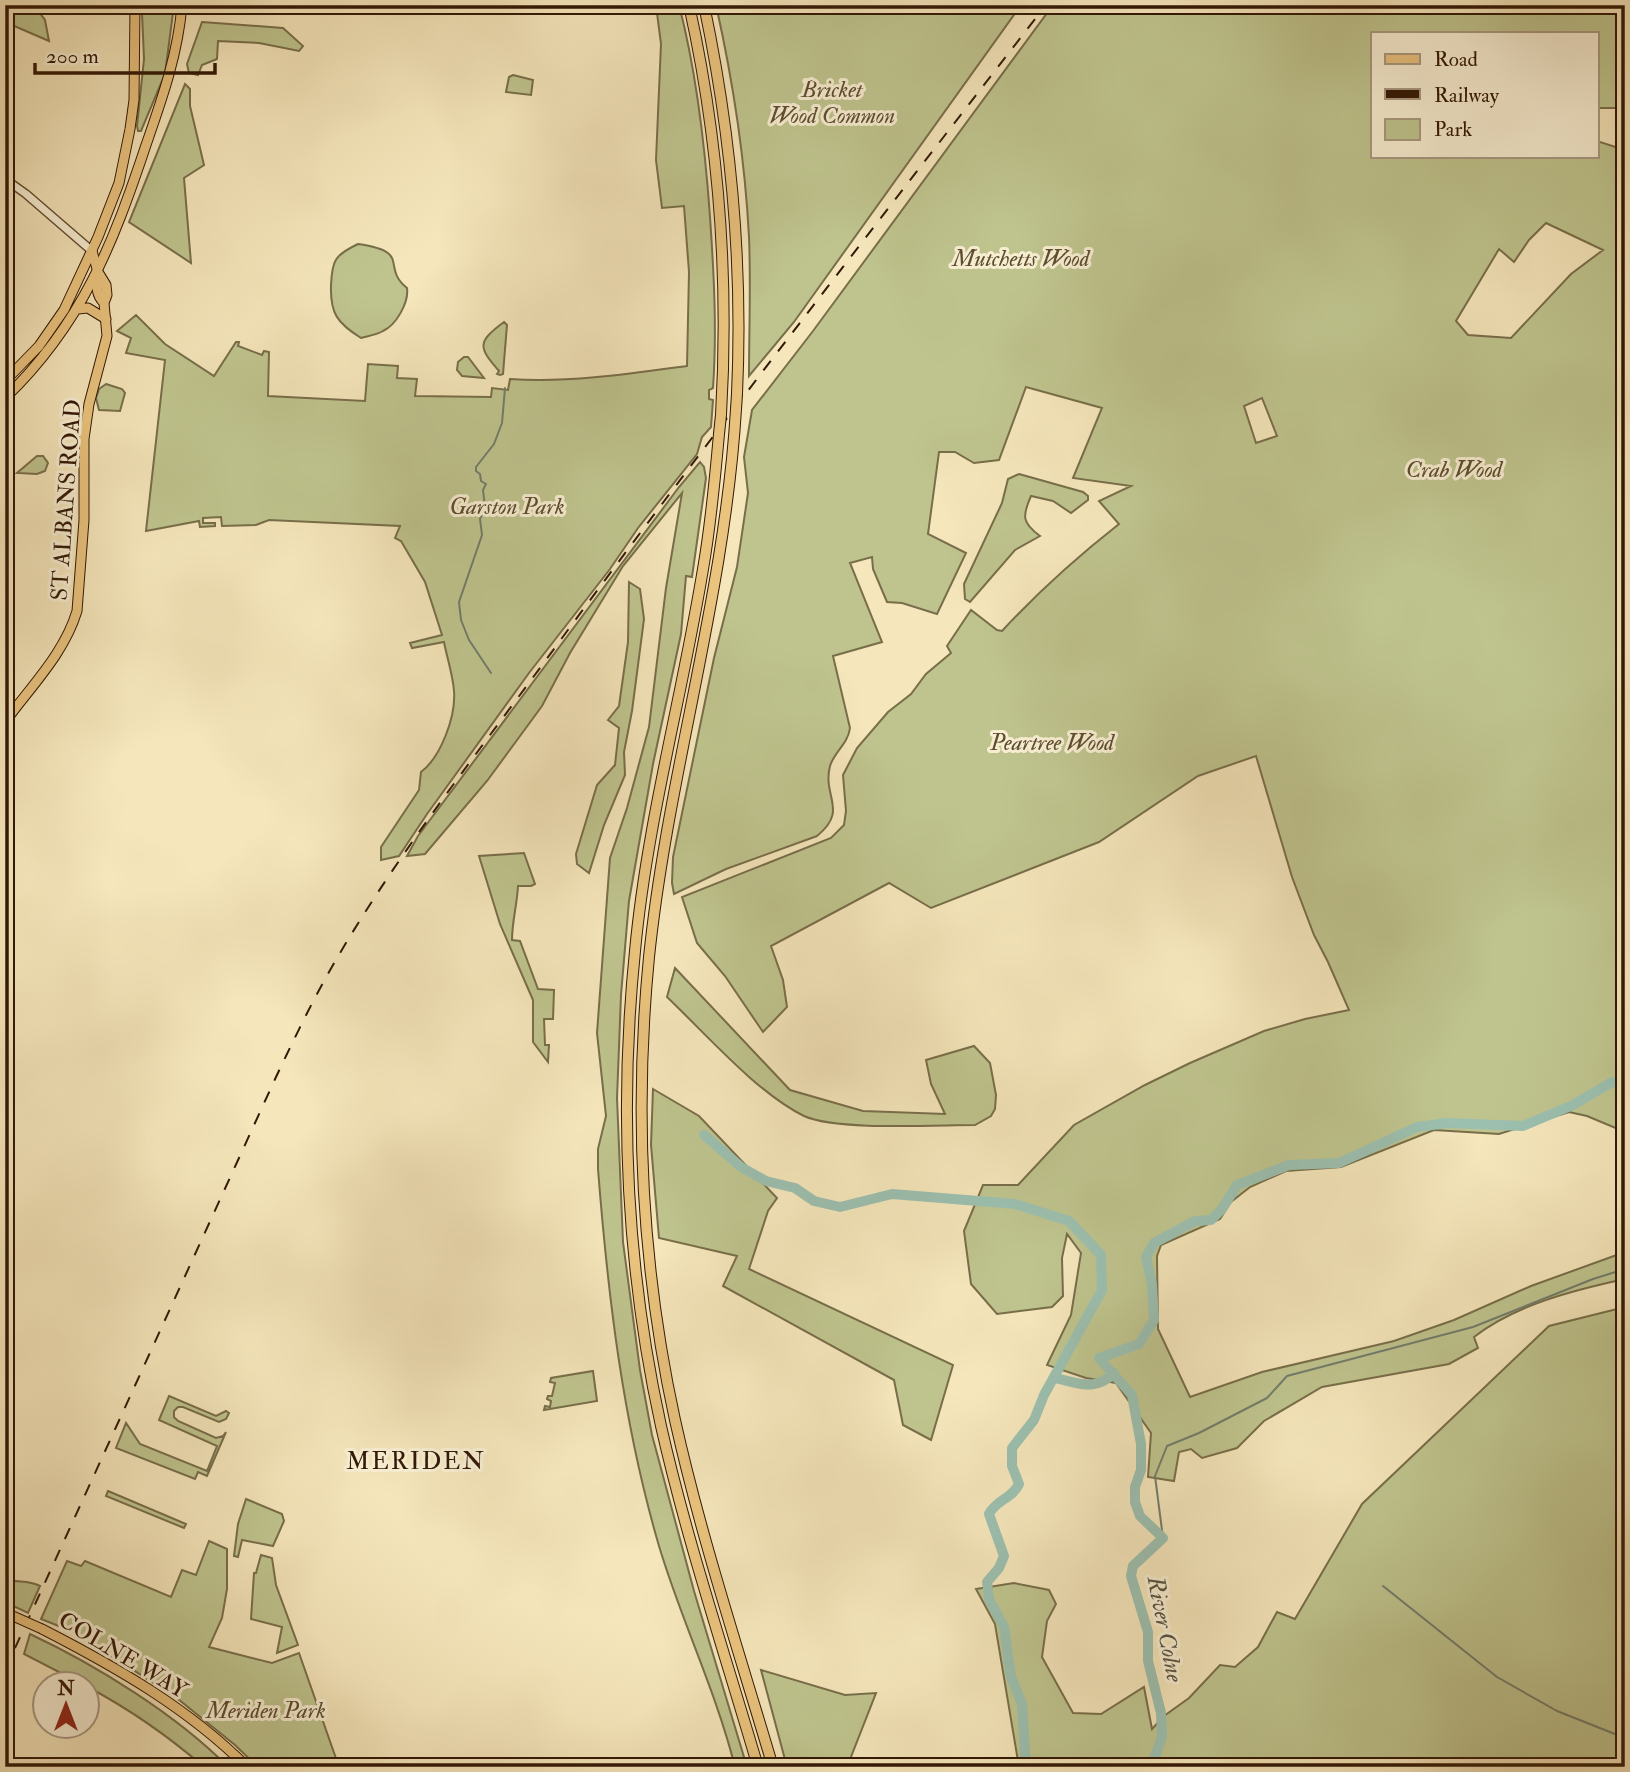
<svg xmlns="http://www.w3.org/2000/svg" width="1630" height="1772" viewBox="0 0 1630 1772" font-family="'IM FELL Double Pica',serif">
	<style>
		.green { fill: #bfc48e; stroke: #786e4a; stroke-width: 2; fill-rule: evenodd }
		.lines { fill: none; stroke-linecap: round; stroke-linejoin: round }
		.stream { stroke: #727d6c; stroke-width: 2 }
		.river { stroke: #9cc0b0; stroke-width: 10 }
		.tertiary-casing { stroke: #634c32; stroke-width: 10 }
		.primary-casing { stroke: #321805; stroke-width: 11 }
		.trunk-casing { stroke: #321805; stroke-width: 11 }
		.motorway-casing { stroke: #321805; stroke-width: 12 }
		.tertiary { stroke: #f8efd3; stroke-width: 7 }
		.primary { stroke: #eac37e; stroke-width: 9 }
		.trunk { stroke: #eac37e; stroke-width: 9 }
		.motorway { stroke: #eac37e; stroke-width: 10 }
		.rail { stroke: #321805; stroke-width: 2; stroke-dasharray: 12 12; stroke-linecap: butt }
		.trunk-bridge-casing { stroke: #321805; stroke-width: 11; stroke-linecap: butt }
		.motorway-bridge-casing { stroke: #321805; stroke-width: 12; stroke-linecap: butt }
		.trunk-bridge { stroke: #eac37e; stroke-width: 9 }
		.motorway-bridge { stroke: #eac37e; stroke-width: 10 }
		.labels { text-anchor: middle; dominant-baseline: central; stroke-width: 6; stroke-linejoin: round; paint-order: stroke }
		.park-label { font-size: 23px; font-style: italic; fill: #5c4c2e; stroke: #f8efd3 }
		.street-label { font-size: 23px; fill: #321805; stroke: #f8efd3 }
		.neighbourhood-label { font-size: 24px; letter-spacing: 2px; fill: #321805; stroke: #f8efd3 }
		.water-label { font-size: 24px; font-style: italic; fill: #575341; stroke: #f8efd3 }
	</style>
	<rect width="100%" height="100%" fill="#f5e6bb"/>
	<filter id="stains"><feTurbulence type="fractalNoise" baseFrequency=".00286" numOctaves="4"/><feColorMatrix values="0 0 0 0 .2 0 0 0 0 .09 0 0 0 0 .02 0 0 0 .5 -.17"/></filter>
	<radialGradient id="worn" r=".72"><stop offset=".6" stop-color="#630" stop-opacity="0"/><stop offset="1" stop-color="#630" stop-opacity=".3"/></radialGradient>
	<path class="green" d="M 145,5 L 174,5 L 165,74 L 141,131 L 138,131 L 137,126 L 144,59 L 142,13 Z
		M 656,5 L 679,5 C 697,74 705,146 710,217 C 714,274 717,331 713,388 L 709,390 L 709,399 L 713,400 L 711,427 L 702,437 L 697,454 L 638,528 L 610,569 L 529,673 L 427,814 L 399,856 L 381,860 L 381,847 L 419,790 L 421,772 C 441,757 456,716 454,691 C 453,675 447,658 444,642 L 412,648 L 410,643 L 442,635 L 425,582 L 401,541 L 395,538 L 400,526 L 269,520 L 256,525 L 222,526 L 221,517 L 203,518 L 203,523 L 215,523 L 215,526 L 200,527 L 199,521 L 146,531 L 165,360 L 126,353 L 131,338 L 117,331 L 136,315 L 165,344 L 214,376 L 236,342 L 239,342 L 238,346 L 262,355 L 264,351 L 269,352 L 268,396 L 365,401 L 368,364 L 398,366 L 397,378 L 417,379 L 415,396 L 491,397 L 492,388 L 508,390 L 510,379 C 568,383 629,374 687,366 L 689,272 L 684,206 L 662,208 L 656,160 L 661,44 Z
		M 716,5 L 1021,5 L 794,322 L 749,376 C 749,330 751,283 749,237 C 745,160 733,81 716,5 Z
		M 1053,5 L 1625,5 L 1625,108 L 1597,108 L 1597,33 L 1373,33 L 1373,156 L 1597,156 L 1597,141 L 1625,150 L 1625,1132 L 1587,1116 L 1569,1112 L 1499,1134 L 1434,1130 L 1341,1167 L 1286,1171 L 1250,1187 L 1231,1202 L 1220,1219 L 1161,1245 L 1157,1256 L 1158,1329 L 1190,1397 L 1262,1372 L 1394,1341 L 1454,1320 L 1531,1286 L 1625,1252 L 1625,1279 C 1574,1290 1515,1305 1474,1337 L 1478,1348 L 1449,1364 L 1322,1387 L 1264,1421 L 1237,1448 L 1202,1458 L 1191,1449 L 1179,1452 L 1174,1481 L 1148,1477 L 1151,1433 L 1116,1383 L 1086,1378 L 1047,1365 L 1071,1315 L 1081,1253 L 1067,1234 L 1062,1258 L 1063,1296 L 1052,1307 L 997,1314 L 971,1284 L 964,1231 L 983,1185 L 1018,1185 L 1074,1125 L 1145,1085 L 1190,1063 L 1264,1031 L 1305,1019 L 1349,1010 L 1328,962 L 1314,935 L 1292,877 L 1256,756 L 1198,776 L 1099,842 L 931,908 L 889,883 L 771,946 L 783,980 L 787,1007 L 763,1032 L 725,976 L 697,943 L 682,897 L 831,838 L 844,825 L 846,811 L 843,775 L 857,748 L 888,712 L 911,694 L 926,674 L 951,653 L 947,646 L 971,610 L 997,630 L 1002,631 C 1039,591 1077,557 1119,524 L 1099,501 L 1131,486 L 1073,478 L 1102,408 L 1026,387 L 999,460 L 974,463 L 955,452 L 939,452 L 928,534 L 966,553 L 937,614 L 902,603 L 887,602 L 873,569 L 872,557 L 850,563 L 882,642 L 833,656 L 850,728 C 848,744 834,752 830,766 C 822,797 849,810 817,836 L 726,869 L 674,894 L 672,883 L 673,857 L 714,658 L 737,567 L 748,493 L 744,457 L 752,410 L 813,331 ZM 1546,223 L 1603,250 L 1571,274 L 1511,338 L 1468,335 L 1456,321 L 1499,249 L 1514,262 L 1529,240 ZM 1262,398 L 1277,436 L 1256,443 L 1244,406 Z
		M 5,11 L 39,12 L 45,20 L 49,41 L 5,22 Z
		M 202,22 L 283,28 L 303,46 L 299,51 L 259,43 L 218,41 L 217,59 L 202,65 L 198,75 L 189,73 L 187,64 Z
		M 513,75 L 533,80 L 531,95 L 506,92 L 509,77 Z
		M 185,84 L 190,89 L 190,106 L 204,165 L 184,178 L 191,263 L 129,222 Z
		M 358,244 C 413,252 380,266 407,288 C 409,303 396,325 383,331 C 376,335 368,336 361,338 C 337,323 330,313 331,285 C 332,260 335,255 358,244 Z
		M 504,322 L 507,325 L 503,374 L 500,375 L 497,374 L 499,371 C 478,347 477,342 504,322 Z
		M 464,357 L 468,357 L 484,378 L 462,376 L 457,370 L 458,362 Z
		M 106,384 L 122,389 L 125,393 L 120,411 L 99,410 L 96,398 L 99,389 Z
		M 37,456 L 43,456 L 48,463 L 45,471 L 37,474 L 17,473 Z
		M 700,462 L 704,467 L 706,478 L 692,577 L 686,576 L 681,634 L 653,764 L 629,901 L 621,995 L 617,1098 L 623,1242 L 640,1370 L 652,1435 L 694,1591 L 747,1767 L 735,1767 C 716,1691 681,1620 659,1546 C 623,1423 608,1297 598,1169 L 598,1149 L 606,1116 L 597,1033 L 610,858 L 627,808 L 649,727 L 666,588 L 682,493 L 623,566 L 570,653 L 542,706 L 487,781 L 425,854 L 407,856 L 418,836 L 679,487 Z
		M 1019,474 L 1083,492 L 1088,496 L 1088,500 L 1071,513 L 1053,501 L 1031,496 C 1022,516 1022,523 1040,536 L 1015,550 L 970,602 L 965,599 L 964,584 L 1002,503 L 1008,479 Z
		M 629,582 L 640,589 L 644,619 L 632,711 L 624,752 L 625,775 L 604,825 L 589,873 L 577,864 L 576,854 L 597,785 L 615,765 L 619,728 L 608,720 L 619,706 L 628,642 Z
		M 524,853 L 535,884 L 531,886 L 518,886 C 517,905 512,922 512,940 L 520,941 L 538,989 L 554,990 L 553,1019 L 544,1019 L 545,1045 L 549,1045 L 548,1062 L 533,1042 L 533,1000 L 500,924 L 479,856 Z
		M 675,968 L 790,1090 L 863,1111 L 945,1114 L 931,1084 L 926,1060 L 974,1046 L 990,1063 L 996,1095 L 995,1109 L 991,1116 L 975,1125 C 935,1125 837,1131 804,1116 C 757,1093 706,1034 667,997 Z
		M 653,1089 L 699,1116 L 777,1198 L 768,1211 L 749,1269 L 953,1365 L 931,1440 L 903,1425 L 894,1380 L 723,1286 L 737,1256 L 659,1238 L 651,1145 Z
		M 1625,1307 L 1625,1767 L 1034,1767 L 1018,1761 L 995,1624 L 976,1589 L 1014,1583 L 1049,1590 L 1056,1604 L 1047,1621 L 1042,1657 L 1073,1713 L 1101,1714 L 1144,1687 L 1152,1729 L 1164,1716 L 1189,1698 L 1220,1665 L 1235,1667 L 1258,1647 L 1277,1612 L 1295,1619 L 1362,1504 L 1549,1326 Z
		M 593,1371 L 597,1401 L 544,1410 L 545,1406 L 550,1407 L 551,1401 L 547,1399 L 548,1396 L 552,1396 L 555,1383 L 550,1382 L 551,1378 Z
		M 169,1396 L 216,1416 L 226,1411 L 229,1413 L 226,1419 L 219,1422 L 183,1407 L 178,1407 L 174,1411 L 174,1417 L 178,1421 L 216,1438 L 223,1436 L 226,1432 L 207,1476 L 198,1472 L 195,1479 L 116,1448 L 126,1423 L 140,1444 L 207,1471 L 217,1446 L 159,1420 Z
		M 108,1491 L 186,1524 L 184,1528 L 106,1496 Z
		M 246,1499 L 282,1514 L 284,1521 L 273,1546 L 242,1540 L 238,1557 L 234,1556 L 238,1524 Z
		M 209,1541 L 227,1549 L 227,1589 L 222,1618 L 209,1647 L 272,1663 L 299,1653 L 339,1767 L 258,1767 L 235,1745 L 178,1699 L 76,1633 L 41,1619 L 67,1561 L 81,1566 L 85,1561 L 171,1597 L 182,1570 L 196,1575 Z
		M 261,1555 L 272,1558 L 276,1585 L 298,1645 L 277,1653 L 282,1627 L 251,1619 L 254,1573 L 256,1573 Z
		M 5,1578 C 17,1584 25,1579 40,1586 L 28,1613 L 5,1602 Z
		M 30,1634 C 96,1665 177,1715 228,1767 L 204,1767 C 168,1736 129,1709 88,1687 L 88,1684 L 82,1684 L 24,1654 Z
		M 761,1670 L 845,1695 L 876,1693 L 847,1767 L 787,1767 Z"/>
	<g class="lines">
		<path class="stream" d="M 491,673 L 469,640 L 461,620 L 459,602 L 482,535 L 480,519 L 485,507 L 483,490 L 486,484 L 481,481 L 480,474 L 476,471 L 476,467 L 494,444 L 502,423 L 505,388
			M 1163,1538 L 1155,1476 L 1167,1446 L 1199,1433 L 1267,1398 L 1287,1376 L 1473,1327 L 1593,1279 L 1625,1269
			M 1383,1586 L 1497,1677 L 1557,1711 L 1625,1738"/>
		<path class="river" d="M 704,1135 L 741,1167 L 766,1181 L 795,1188 L 814,1201 L 840,1207 L 892,1194 L 1015,1204 L 1069,1221 L 1101,1255 L 1102,1290 L 1044,1395 L 1034,1420 L 1012,1448 L 1012,1466 L 1019,1484 C 1013,1498 996,1500 989,1514 L 1004,1556 L 999,1568 L 987,1582 L 989,1599 L 1004,1627 L 1011,1677 L 1022,1704 L 1026,1767
			M 1055,1378 C 1079,1383 1095,1392 1114,1373
			M 1151,1767 L 1162,1737 L 1161,1713 L 1148,1661 L 1148,1632 L 1131,1576 L 1133,1566 L 1163,1538 L 1140,1516 L 1135,1502 L 1135,1487 L 1141,1470 L 1141,1444 L 1132,1395 L 1099,1358 L 1139,1344 L 1154,1320 L 1152,1285 L 1146,1257 L 1154,1243 L 1195,1221 L 1211,1220 L 1222,1209 L 1237,1185 L 1289,1165 L 1339,1163 L 1417,1127 L 1447,1123 L 1523,1126 L 1573,1105 L 1612,1082 L 1625,1084"/>
		<defs>
			<path id="tertiary" d="M 5,179 L 26,194 L 92,251"/>
			<path id="primary" d="M 98,274 C 97,285 95,294 104,303
				M 5,722 C 31,686 64,654 77,611 L 84,520 L 84,439 L 89,404 L 107,336 L 104,303 L 107,295 L 106,285 L 98,272 L 92,251"/>
			<path id="trunk" d="M 78,309 L 88,308 L 106,319
				M 5,381 L 39,346 L 64,310 L 98,237 L 119,183 L 130,129 L 134,100 L 135,5
				M 5,398 C 82,324 113,244 146,145 C 162,99 178,54 182,5
				M 42,1629 C 116,1667 188,1708 247,1767"/>
			<path id="motorway" d="M 689,5 C 719,140 729,278 721,415
				M 704,5 C 731,133 743,263 737,394
				M 736,409 C 725,595 668,773 649,957 C 634,1111 642,1269 675,1420 C 701,1537 739,1652 773,1767
				M 719,434 C 715,479 711,524 703,569 C 682,697 647,822 635,951 C 619,1109 627,1271 661,1426 C 687,1541 725,1654 758,1767"/>
		</defs>
		<use href="#tertiary" class="tertiary-casing"/>
		<use href="#primary" class="primary-casing"/>
		<use href="#trunk" class="trunk-casing"/>
		<use href="#motorway" class="motorway-casing"/>
		<use href="#tertiary" class="tertiary"/>
		<use href="#primary" class="primary"/>
		<use href="#trunk" class="trunk"/>
		<use href="#motorway" class="motorway"/>
		<path class="rail" d="M 5,1670 L 276,1077 C 296,1035 316,993 340,953 C 405,843 487,741 562,638 C 720,424 883,215 1046,5"/>
		<defs>
			<path id="trunk-bridge" d="M 13,1616 L 42,1629"/>
			<path id="motorway-bridge" d="M 736,409 L 737,394
				M 719,434 L 721,415"/>
		</defs>
		<use href="#trunk-bridge" class="trunk-bridge-casing"/>
		<use href="#motorway-bridge" class="motorway-bridge-casing"/>
		<use href="#trunk-bridge" class="trunk-bridge"/>
		<use href="#motorway-bridge" class="motorway-bridge"/>
	</g>
	<g class="labels">
		<g class="park-label">
			<text x="832" y="89">Bricket<tspan x="832" dy="26">Wood Common</tspan></text>
			<text x="1021" y="258">Mutchetts Wood</text>
			<text x="1454" y="469">Crab Wood</text>
			<text x="507" y="506">Garston Park</text>
			<text x="1052" y="742">Peartree Wood</text>
			<text x="266" y="1710">Meriden Park</text>
		</g>
		<g class="street-label">
			<text transform="translate(66 500) rotate(-86)">ST ALBANS ROAD</text>
			<text transform="translate(123 1655) rotate(31)">COLNE WAY</text>
		</g>
		<g class="neighbourhood-label">
			<text x="416" y="1461">MERIDEN</text>
		</g>
		<g class="water-label">
			<text transform="translate(1165 1629) rotate(79)">River Colne</text>
		</g>
	</g>
	<rect width="1630" height="1772" fill="none" stroke="#f5e6bb" stroke-width="28"/>
	<rect x="7" y="7" width="1616" height="1758" fill="none" stroke="#321805" stroke-width="3.5"/>
	<rect x="14" y="14" width="1602" height="1744" fill="none" stroke="#321805" stroke-width="2"/>
	<rect x="1371" y="32" width="228" height="126" fill="#f8efd3" stroke="#a99981" stroke-width="2"/>
	<rect x="1385" y="54" width="35" height="10" fill="#eac37e" stroke="#a99981" stroke-width="2"/>
	<text x="1434" y="66" font-size="21" fill="#321805">Road</text>
	<rect x="1385" y="89" width="35" height="10" fill="#321805" stroke="#a99981" stroke-width="2"/>
	<text x="1434" y="102" font-size="21" fill="#321805">Railway</text>
	<rect x="1385" y="119" width="35" height="21" fill="#bfc48e" stroke="#a99981" stroke-width="2"/>
	<text x="1434" y="136" font-size="21" fill="#321805">Park</text>
	<g transform="translate(66 1705)"><circle r="33" fill="#f8efd3" stroke="#a99981" stroke-width="2"/>
	<path d="M0-5L12 26L0 18L-12 26Z" fill="#8f2418"/>
	<text y="-10" font-size="19" font-weight="bold" text-anchor="middle" fill="#321805">N</text>
	</g>
	<path d="M35 63v10h180v-10" fill="none" stroke="#321805" stroke-width="3.5"/>
	<text x="46" y="63" font-size="21" fill="#321805" stroke="#f8efd3" stroke-width="5" paint-order="stroke">200 m</text>
	<rect width="100%" height="100%" filter="url(#stains)"/>
	<rect width="100%" height="100%" fill="url(#worn)"/>
</svg>
